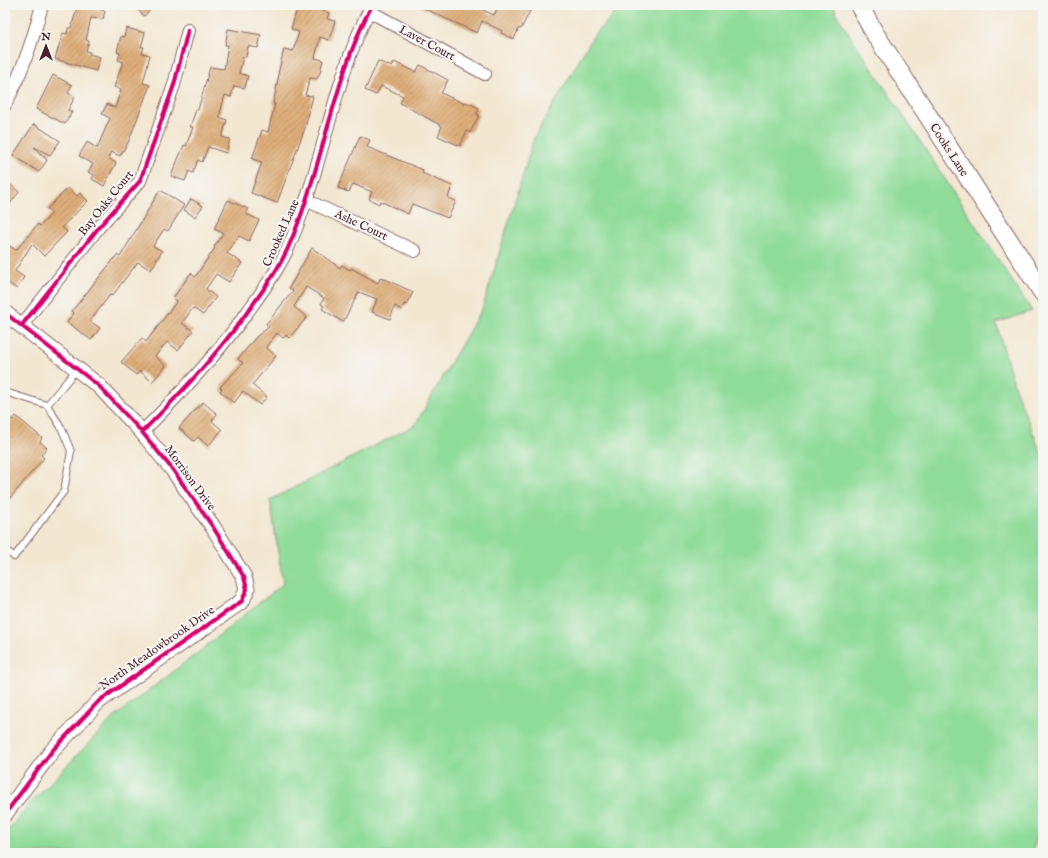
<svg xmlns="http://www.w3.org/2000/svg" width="1048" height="858" viewBox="0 0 1048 858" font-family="'IM FELL English',serif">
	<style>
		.grass { fill: #8fdb99; stroke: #6c7d62 }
		.building { fill: url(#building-hatch) }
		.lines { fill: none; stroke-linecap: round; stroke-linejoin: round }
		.service-casing { stroke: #856565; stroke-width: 8 }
		.minor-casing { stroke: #856565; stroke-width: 14 }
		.tertiary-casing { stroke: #856565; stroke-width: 17 }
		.secondary-casing { stroke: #856565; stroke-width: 20 }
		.service { stroke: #fff; stroke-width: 6 }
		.minor { stroke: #fff; stroke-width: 12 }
		.tertiary { stroke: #fff; stroke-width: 15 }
		.secondary { stroke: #fff; stroke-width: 18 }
		.cycleway-casing { stroke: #f6f6f2; stroke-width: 6 }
		.cycleway { stroke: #d6006c; stroke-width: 4 }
		.labels { text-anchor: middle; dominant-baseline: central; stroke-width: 4; stroke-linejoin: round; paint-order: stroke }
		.street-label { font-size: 12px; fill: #4a1f2b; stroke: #f6f6f2 }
	</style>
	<defs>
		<pattern id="building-hatch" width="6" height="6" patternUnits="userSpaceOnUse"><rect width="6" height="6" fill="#deae7a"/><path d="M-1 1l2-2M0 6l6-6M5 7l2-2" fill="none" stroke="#b68d64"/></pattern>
	</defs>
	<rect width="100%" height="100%" fill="#f6f6f2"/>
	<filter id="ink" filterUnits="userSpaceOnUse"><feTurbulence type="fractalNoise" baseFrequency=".025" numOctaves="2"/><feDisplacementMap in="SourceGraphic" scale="8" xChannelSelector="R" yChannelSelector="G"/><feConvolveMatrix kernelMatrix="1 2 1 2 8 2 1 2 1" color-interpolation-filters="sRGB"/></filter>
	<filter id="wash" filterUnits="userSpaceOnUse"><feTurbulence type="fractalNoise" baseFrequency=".012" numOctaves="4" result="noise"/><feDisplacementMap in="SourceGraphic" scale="16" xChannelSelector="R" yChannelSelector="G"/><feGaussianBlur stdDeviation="0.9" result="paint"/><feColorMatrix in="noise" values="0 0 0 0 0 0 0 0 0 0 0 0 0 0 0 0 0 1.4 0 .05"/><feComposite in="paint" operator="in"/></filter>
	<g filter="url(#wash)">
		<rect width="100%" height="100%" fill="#f3e7d2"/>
		<path class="grass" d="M 623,5 L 833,5 L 838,17 L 1032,311 L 996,323 L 1016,391 L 1043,458 L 1043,816 L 1032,853 L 5,853 L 5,834 L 27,807 L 112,719 L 196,654 L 283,584 L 270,500 L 415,425 L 483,307 L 534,138 L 594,35 Z"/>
		<g id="blocks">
			<path class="building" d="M 78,5 L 97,5 L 96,8 L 105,11 L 103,19 L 91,18 L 86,40 L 89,41 L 86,51 L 90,52 L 89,54 L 100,57 L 96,71 L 55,59 L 63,33 L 67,34 L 68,28 L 71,28 Z
				M 133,5 L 156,5 L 144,16 Z
				M 417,5 L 471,5 L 494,15 L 499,5 L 533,5 L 521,29 L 519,28 L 514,39 L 501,33 L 502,31 L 482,21 L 477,33 Z
				M 298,6 L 309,9 L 310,6 L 329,13 L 327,19 L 335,21 L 329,40 L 320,37 L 315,58 L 323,60 L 320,73 L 317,79 L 310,78 L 305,95 L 313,96 L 305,128 L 277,203 L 251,193 L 262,162 L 252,159 L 262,130 L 268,132 L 275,104 L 273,104 L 279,74 L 278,74 L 284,49 L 293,51 L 299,32 L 291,29 Z
				M 126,28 L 145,33 L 141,47 L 144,47 L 142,53 L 150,55 L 143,83 L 150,85 L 128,143 L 120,156 L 111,152 L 108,158 L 116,163 L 104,186 L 92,179 L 94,175 L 88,172 L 93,164 L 79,156 L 87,142 L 97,148 L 110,118 L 102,114 L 107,104 L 115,108 L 121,90 L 114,87 L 123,62 L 118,60 L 120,53 L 117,52 L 121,36 L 124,37 Z
				M 228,29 L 261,35 L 258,48 L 248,46 L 246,57 L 243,57 L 239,73 L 248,76 L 245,88 L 234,86 L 231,97 L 225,95 L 219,117 L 227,120 L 222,137 L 230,139 L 226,153 L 208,147 L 202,162 L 198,160 L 193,173 L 189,171 L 185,181 L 171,176 L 184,145 L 186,146 L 193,127 L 190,127 L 196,110 L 198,110 L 210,67 L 224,69 L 228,45 L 225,45 Z
				M 378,61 L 392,67 L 394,62 L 416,72 L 420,65 L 448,80 L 441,93 L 465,104 L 466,102 L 479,108 L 477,114 L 479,115 L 470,133 L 467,131 L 460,146 L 438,136 L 442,126 L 400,103 L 403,96 L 381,86 L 376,95 L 365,90 Z
				M 53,75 L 72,85 L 68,93 L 75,97 L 68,110 L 72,112 L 65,124 L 36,109 Z
				M 34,124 L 60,141 L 50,155 L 34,147 L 47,160 L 39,172 L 13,155 Z
				M 360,136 L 370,140 L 367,147 L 423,170 L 422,173 L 452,186 L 448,198 L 456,201 L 448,218 L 412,204 L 408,214 L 380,201 L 379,204 L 369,199 L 372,192 L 353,184 L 349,192 L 338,188 Z
				M 5,180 L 19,192 L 5,210 Z
				M 68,188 L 77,196 L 80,193 L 88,201 L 62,227 L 67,232 L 44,256 L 32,244 L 15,271 L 24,277 L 17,289 L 8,283 L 5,287 L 5,251 L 8,245 L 16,250 L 38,224 L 40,226 L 52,213 L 47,209 Z
				M 160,190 L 184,205 L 168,231 L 164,229 L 153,246 L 162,251 L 151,270 L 138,262 L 112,296 L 110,295 L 90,321 L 100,328 L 91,340 L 67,322 L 74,313 L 72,311 L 117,255 L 120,257 Z
				M 191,199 L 203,206 L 195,217 L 184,210 Z
				M 228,200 L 248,209 L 246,214 L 259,220 L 249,241 L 239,236 L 227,253 L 242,263 L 229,282 L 216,274 L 206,289 L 216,297 L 203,315 L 193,308 L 182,323 L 193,331 L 178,350 L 167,342 L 155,356 L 166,366 L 152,382 L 140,371 L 136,375 L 121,362 L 142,338 L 146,342 L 177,301 L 173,298 L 191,273 L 195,277 L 215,248 L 214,247 L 223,233 L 214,229 Z
				M 312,248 L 340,268 L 342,265 L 350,270 L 351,268 L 378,283 L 380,278 L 389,281 L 413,292 L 407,305 L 404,304 L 402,310 L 395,306 L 390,319 L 372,312 L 377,299 L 359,292 L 343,322 L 322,309 L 324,306 L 321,304 L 324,298 L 306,287 L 294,307 L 307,317 L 289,338 L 286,335 L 283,338 L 277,333 L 266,347 L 276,356 L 252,385 L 267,397 L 260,405 L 243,391 L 234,403 L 220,391 L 222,389 L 220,387 L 243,363 L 238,359 L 257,336 L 269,327 L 266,324 L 293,291 L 289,288 Z
				M 203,402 L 217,414 L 212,421 L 222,430 L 208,446 L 198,437 L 194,441 L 179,428 Z
				M 5,414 L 13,420 L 16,416 L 42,438 L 40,442 L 47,448 L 41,455 L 44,458 L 5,504 Z"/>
		</g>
	</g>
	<g filter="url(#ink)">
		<use href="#blocks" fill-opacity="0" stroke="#856565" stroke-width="1"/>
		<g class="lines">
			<defs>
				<path id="service" d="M 5,392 L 47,405 L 77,369
					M 5,549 L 14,557 L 64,491 L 71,451 L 61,427 L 47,405"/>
				<path id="minor" d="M 369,11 L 485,74
					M 5,105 C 22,73 33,40 42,5
					M 306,200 L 415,251
					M 22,325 L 99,227 L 140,181 L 174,85 L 188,30
					M 142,432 C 181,393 213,359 246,314 C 261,293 277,272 288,248 C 323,169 332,81 372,5"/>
				<path id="tertiary" d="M 5,313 L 99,386 L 142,432 L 173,470 L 213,527 L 244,577 L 247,589 L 242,601 L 99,701 L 52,751 L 5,814"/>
				<path id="secondary" d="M 859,5 L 875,34 L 1043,293"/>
			</defs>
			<use href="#service" class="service-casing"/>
			<use href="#minor" class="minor-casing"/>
			<use href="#tertiary" class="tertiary-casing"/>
			<use href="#secondary" class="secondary-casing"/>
			<use href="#service" class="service"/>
			<use href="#minor" class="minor"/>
			<use href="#tertiary" class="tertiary"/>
			<use href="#secondary" class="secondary"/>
			<defs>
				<path id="cycleway" d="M 5,313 L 99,386 L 142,432 L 173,470 L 213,527 L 244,577 L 247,589 L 242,601 L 99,701 L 52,751 L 5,814
					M 22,325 L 99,227 L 140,181 L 174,85 L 188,30
					M 142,432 C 181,393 213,359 246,314 C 261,293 277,272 288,248 C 323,169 332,81 372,5"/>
			</defs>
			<use href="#cycleway" class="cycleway-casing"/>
			<use href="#cycleway" class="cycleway"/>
		</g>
	</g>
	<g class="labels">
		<g class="street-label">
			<text transform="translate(427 43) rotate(28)">Laver Court</text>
			<text transform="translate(949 150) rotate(57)">Cooks Lane</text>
			<text transform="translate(106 203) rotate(-51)">Bay Oaks Court</text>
			<text transform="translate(361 225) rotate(25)">Ashe Court</text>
			<text transform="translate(281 233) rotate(-66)">Crooked Lane</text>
			<text transform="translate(190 478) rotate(54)">Morrison Drive</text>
			<text transform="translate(157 648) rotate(-35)">North Meadowbrook Drive</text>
		</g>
	</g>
	<rect width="1048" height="858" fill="none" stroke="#f6f6f2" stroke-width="20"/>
	<g transform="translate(46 46)" stroke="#f6f6f2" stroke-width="3" paint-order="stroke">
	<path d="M0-3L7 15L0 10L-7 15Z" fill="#4a1f2b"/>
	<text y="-6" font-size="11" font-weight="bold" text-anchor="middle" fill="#4a1f2b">N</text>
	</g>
</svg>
